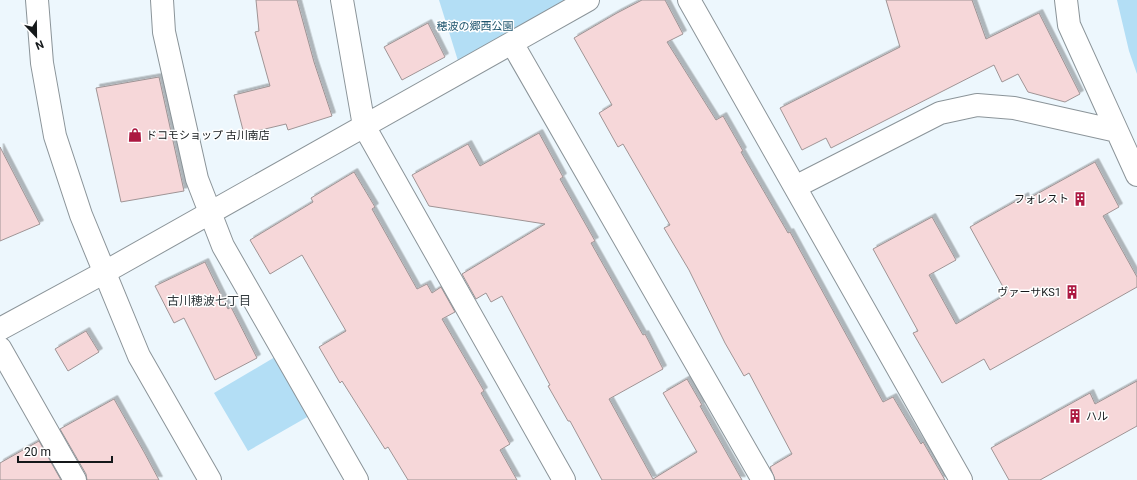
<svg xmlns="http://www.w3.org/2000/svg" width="1137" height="480" viewBox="0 0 1137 480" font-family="Roboto,'Noto Sans JP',sans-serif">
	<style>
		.green { fill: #b3def5 }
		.building { fill: #f6d7d9; stroke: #9f9495; filter: url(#shadow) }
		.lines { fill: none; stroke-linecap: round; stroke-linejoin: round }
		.minor-casing { stroke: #8b9499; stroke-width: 24 }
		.tertiary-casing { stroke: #8b9499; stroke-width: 24 }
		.minor { stroke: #fff; stroke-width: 22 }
		.tertiary { stroke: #fff; stroke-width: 22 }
		.labels { text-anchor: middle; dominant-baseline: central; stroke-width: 3; stroke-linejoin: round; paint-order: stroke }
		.park-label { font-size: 11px; fill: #1f556e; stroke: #fff }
		.poi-label { font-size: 11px; fill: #14181a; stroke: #fff; text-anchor: start }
		.neighbourhood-label { font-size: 12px; fill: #323a3e; stroke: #fff }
	</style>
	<defs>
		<filter id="shadow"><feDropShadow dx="3.5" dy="-3.5" stdDeviation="0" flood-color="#0004"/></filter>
	</defs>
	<rect width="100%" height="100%" fill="#edf7fd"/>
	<path class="green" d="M 439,0 L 573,0 L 459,64 Z
		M 1117,0 L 1137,0 L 1137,74 L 1129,51 Z
		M 275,357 L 309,416 L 248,451 L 214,393 Z"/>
	<path class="building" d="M 256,0 L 297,0 L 314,62 L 332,116 L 288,130 L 286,124 L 244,134 L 234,95 L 270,86 L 255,32 L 259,31 Z
		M 642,0 L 665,0 L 683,34 L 667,42 L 716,120 L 723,116 L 743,151 L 741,152 L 788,233 L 790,232 L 883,402 L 893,397 L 921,444 L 923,442 L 945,480 L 775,480 L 770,467 L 792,454 L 749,373 L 744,376 L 725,343 L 689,270 L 664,228 L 670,225 L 623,144 L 618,147 L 599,113 L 612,105 L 574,38 L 617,13 Z
		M 886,0 L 972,0 L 986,39 L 1039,13 L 1080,94 L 1065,102 L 1028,92 L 1018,74 L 1002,82 L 994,65 L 831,148 L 826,138 L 802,150 L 780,108 L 900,47 Z
		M 428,23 L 445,57 L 402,80 L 384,47 Z
		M 159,77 L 184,191 L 121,202 L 96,88 Z
		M 539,133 L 563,177 L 560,179 L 595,241 L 591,243 L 643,335 L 645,334 L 663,369 L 609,399 L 653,479 L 697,452 L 663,393 L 687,379 L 702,405 L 700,406 L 742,480 L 602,480 L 570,421 L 568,421 L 548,386 L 550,385 L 502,296 L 491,302 L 486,293 L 476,299 L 462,274 L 545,224 L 429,206 L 412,175 L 468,144 L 480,166 Z
		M 0,147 L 40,224 L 0,241 Z
		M 1095,162 L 1119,207 L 1103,216 L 1137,277 L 1137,287 L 990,370 L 984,359 L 942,383 L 913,333 L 918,331 L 873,249 L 932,217 L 956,260 L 929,275 L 956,324 L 1007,294 L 970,227 L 1025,196 L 1026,200 Z
		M 354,172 L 375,207 L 372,209 L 417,289 L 427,284 L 432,293 L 441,287 L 455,312 L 442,319 L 484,391 L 481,393 L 510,444 L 500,450 L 517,480 L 408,480 L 388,447 L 385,449 L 342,381 L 340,383 L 319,347 L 346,331 L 302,255 L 270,274 L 250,240 L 313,202 L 311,198 Z
		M 205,262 L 228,309 L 231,307 L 257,358 L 215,380 L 184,318 L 174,323 L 155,286 Z
		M 86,331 L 99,352 L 68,371 L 55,349 Z
		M 1137,381 L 1137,426 L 1040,480 L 1009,480 L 991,448 L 1090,393 L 1095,404 Z
		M 114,399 L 144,452 L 159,480 L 87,480 L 86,474 L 60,429 Z
		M 39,441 L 61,480 L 0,480 L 0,463 Z"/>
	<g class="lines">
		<defs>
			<path id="minor" d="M 162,0 L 164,32 L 197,179 L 223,246 L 357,480
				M 342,0 L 364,126 L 564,480
				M 689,0 L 961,480
				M 1066,0 L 1069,25 L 1137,175
				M 512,43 L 763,480
				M 795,187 L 940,113 L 977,105 L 1014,108 L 1117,131
				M 0,329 L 105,272 L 588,0
				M 0,348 L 75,480"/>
			<path id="tertiary" d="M 37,0 L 42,63 L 55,136 L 81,215 L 139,356 L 210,480"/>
		</defs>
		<use href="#minor" class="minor-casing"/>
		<use href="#tertiary" class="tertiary-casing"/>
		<use href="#minor" class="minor"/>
		<use href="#tertiary" class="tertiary"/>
	</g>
	<defs>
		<symbol id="shop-bare" viewBox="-9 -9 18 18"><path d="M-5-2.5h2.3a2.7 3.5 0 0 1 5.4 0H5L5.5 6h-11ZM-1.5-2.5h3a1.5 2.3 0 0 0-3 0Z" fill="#ac1841" stroke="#fff" stroke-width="2.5" paint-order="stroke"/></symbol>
		<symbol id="building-bare" viewBox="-9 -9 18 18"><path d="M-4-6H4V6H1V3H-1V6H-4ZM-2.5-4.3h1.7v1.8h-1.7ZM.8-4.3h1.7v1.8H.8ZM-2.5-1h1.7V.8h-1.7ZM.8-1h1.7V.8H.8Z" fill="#ac1841" stroke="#fff" stroke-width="2.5" paint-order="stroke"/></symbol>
	</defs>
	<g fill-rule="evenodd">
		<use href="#shop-bare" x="125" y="125" width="20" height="20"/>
		<use href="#building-bare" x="1070" y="189" width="20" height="20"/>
		<use href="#building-bare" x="1062" y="282" width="20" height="20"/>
		<use href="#building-bare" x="1065" y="406" width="20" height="20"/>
	</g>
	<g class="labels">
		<g class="park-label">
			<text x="475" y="26">穂波の郷西公園</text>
		</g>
		<g class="poi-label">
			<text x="146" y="135">ドコモショップ 古川南店</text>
			<text x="1069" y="199" text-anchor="end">フォレスト</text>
			<text x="1061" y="292" text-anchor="end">ヴァーサKS1</text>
			<text x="1086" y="416">ハル</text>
		</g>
		<g class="neighbourhood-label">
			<text x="209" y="301">古川穂波七丁目</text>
		</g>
	</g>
	<g transform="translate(36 36) rotate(158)" stroke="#ffffff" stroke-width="3" paint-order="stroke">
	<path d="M0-3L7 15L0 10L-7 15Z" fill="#14181a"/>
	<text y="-6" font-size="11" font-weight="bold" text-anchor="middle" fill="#14181a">N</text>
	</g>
	<path d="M18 456v6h94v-6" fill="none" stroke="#14181a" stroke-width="2"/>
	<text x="24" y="456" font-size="12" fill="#14181a" stroke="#ffffff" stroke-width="3" paint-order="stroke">20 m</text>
</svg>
